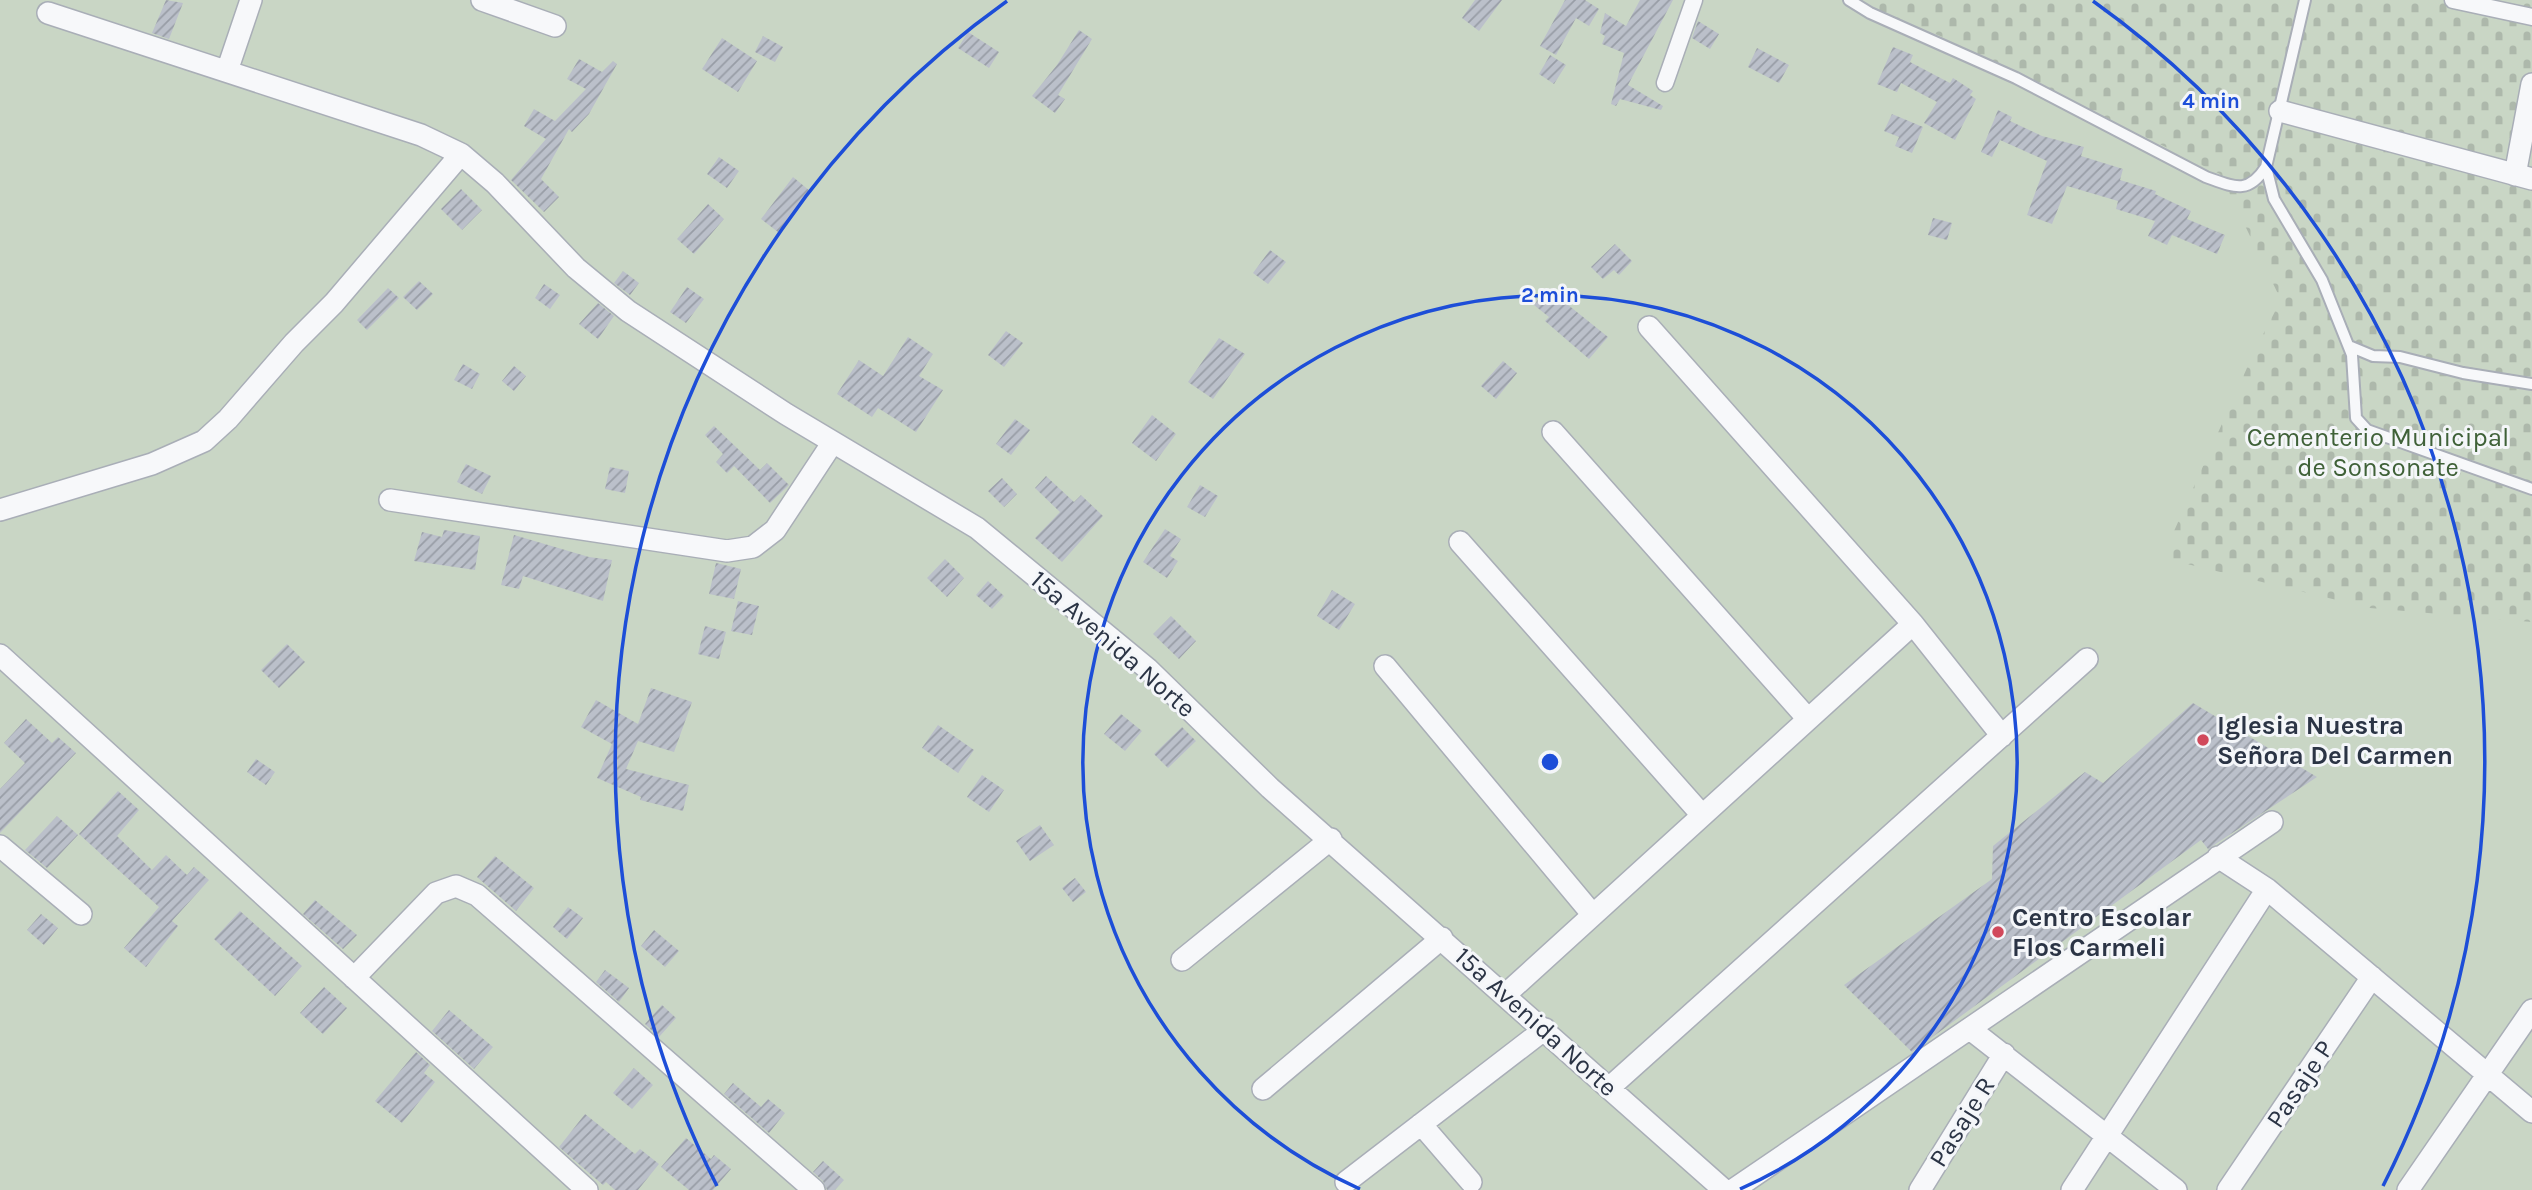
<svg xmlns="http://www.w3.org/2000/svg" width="2532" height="1190" viewBox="0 0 2532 1190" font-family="Karla,sans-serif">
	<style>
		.green { fill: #c9d6c5 }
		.cemetery { fill: url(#cemetery-stones) }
		.building { fill: url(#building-hatch) }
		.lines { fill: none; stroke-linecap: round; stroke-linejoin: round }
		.service-casing { stroke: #a9aeb7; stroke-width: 14 }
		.pedestrian-casing { stroke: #a9aeb7; stroke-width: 19 }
		.minor-casing { stroke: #a9aeb7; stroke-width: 24 }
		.service { stroke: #f7f8fa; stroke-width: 10 }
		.pedestrian { stroke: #f7f8fa; stroke-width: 16 }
		.minor { stroke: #f7f8fa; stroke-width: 21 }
		.ring { fill: none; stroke: #1d4ed8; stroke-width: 3.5 }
		.poi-dot { fill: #d1495b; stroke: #f4f6f9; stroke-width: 2.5 }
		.labels { text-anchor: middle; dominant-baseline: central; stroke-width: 6; stroke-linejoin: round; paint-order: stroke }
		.park-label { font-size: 26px; fill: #3f6138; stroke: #f4f6f9 }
		.street-label { font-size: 26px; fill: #2b3445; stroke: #f4f6f9 }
		.poi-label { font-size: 26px; font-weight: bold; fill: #2b3445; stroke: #f4f6f9; text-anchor: start }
		.centre { fill: #1d4ed8; stroke: #f4f6f9; stroke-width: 3.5 }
		.ring-label { font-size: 21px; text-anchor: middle; font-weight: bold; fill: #1d4ed8; stroke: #f4f6f9; stroke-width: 6; stroke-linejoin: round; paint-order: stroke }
	</style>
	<defs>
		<pattern id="cemetery-stones" width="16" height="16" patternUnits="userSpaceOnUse" patternTransform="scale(1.75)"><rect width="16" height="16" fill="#c9d6c5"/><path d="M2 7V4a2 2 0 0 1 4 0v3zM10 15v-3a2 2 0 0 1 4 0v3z" fill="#adb8ab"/></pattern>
		<pattern id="building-hatch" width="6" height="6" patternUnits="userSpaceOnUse" patternTransform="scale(1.75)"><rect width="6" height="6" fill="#bbc0ca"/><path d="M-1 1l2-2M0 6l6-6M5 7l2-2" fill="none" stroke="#989da6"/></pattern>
	</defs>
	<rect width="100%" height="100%" fill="#e4e7ec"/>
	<path class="green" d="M 0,0 L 2532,0 L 2532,1190 L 0,1190 Z"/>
	<path class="cemetery" d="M 1860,0 L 2532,0 L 2532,622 L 2370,608 L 2162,558 L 2255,350 L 2281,300 L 2220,174 L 1950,40 L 1872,8 Z"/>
	<path class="building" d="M 166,0 L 183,3 L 169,39 L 152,33 Z
		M 1475,0 L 1502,0 L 1479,31 L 1462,18 Z
		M 1565,0 L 1585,0 L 1599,9 L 1589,26 L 1576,18 L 1556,55 L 1540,46 Z
		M 1640,0 L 1673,0 L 1628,85 L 1663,106 L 1661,110 L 1620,99 L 1616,106 L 1611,104 L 1624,53 L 1602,44 L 1605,36 L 1600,33 L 1605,13 L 1626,26 Z
		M 1698,21 L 1719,34 L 1710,49 L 1692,38 Z
		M 1079,30 L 1092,39 L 1058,95 L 1065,99 L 1055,113 L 1032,96 L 1057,65 Z
		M 968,32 L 999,52 L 989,68 L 958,48 Z
		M 763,36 L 783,47 L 775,62 L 755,52 Z
		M 722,38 L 757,61 L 738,92 L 702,69 Z
		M 1893,47 L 1913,55 L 1910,62 L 1950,83 L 1953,78 L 1973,91 L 1970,95 L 1976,99 L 1955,140 L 1924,123 L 1937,102 L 1901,83 L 1897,92 L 1877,84 Z
		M 1757,48 L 1789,65 L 1779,83 L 1748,67 Z
		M 1550,55 L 1566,65 L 1554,84 L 1539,74 Z
		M 579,59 L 602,72 L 613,61 L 617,64 L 589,114 L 572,132 L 569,129 L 541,179 L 559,197 L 544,212 L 511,180 L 546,139 L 524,126 L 534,109 L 555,121 L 586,89 L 567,79 Z
		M 1998,110 L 2012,117 L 2010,121 L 2042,136 L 2084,147 L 2081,156 L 2123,169 L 2120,180 L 2156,191 L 2155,194 L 2191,211 L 2187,219 L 2225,235 L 2217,254 L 2172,235 L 2167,245 L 2148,236 L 2155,221 L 2116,209 L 2118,201 L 2067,186 L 2052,224 L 2027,215 L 2047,161 L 2000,140 L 1992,157 L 1981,152 Z
		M 1892,114 L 1923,127 L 1912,153 L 1895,146 L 1899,137 L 1884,131 Z
		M 719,157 L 739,171 L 727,188 L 707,174 Z
		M 793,177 L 810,191 L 778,232 L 761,219 Z
		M 461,189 L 482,210 L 462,230 L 441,209 Z
		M 708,204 L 724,219 L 694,254 L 677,239 Z
		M 1933,218 L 1952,223 L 1947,240 L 1928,235 Z
		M 1615,244 L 1632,261 L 1619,275 L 1614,270 L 1603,279 L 1591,267 Z
		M 1270,250 L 1286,262 L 1268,284 L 1253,273 Z
		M 623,271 L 639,283 L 630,295 L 614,283 Z
		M 419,281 L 433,294 L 417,310 L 403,297 Z
		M 544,284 L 560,295 L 550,309 L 535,298 Z
		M 687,287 L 704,299 L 686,323 L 670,312 Z
		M 388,288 L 399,298 L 367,330 L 357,320 Z
		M 1547,288 L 1608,337 L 1589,359 L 1545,321 L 1549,317 L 1534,305 Z
		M 598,303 L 614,316 L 598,339 L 579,324 Z
		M 1006,331 L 1023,343 L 1004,367 L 988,355 Z
		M 908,337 L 933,354 L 919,376 L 943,390 L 916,432 L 878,408 L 872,417 L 837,394 L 859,360 L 883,376 Z
		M 1219,338 L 1245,354 L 1213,399 L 1188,382 Z
		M 1503,361 L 1517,373 L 1496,399 L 1481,386 Z
		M 463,364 L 480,374 L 472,389 L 454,380 Z
		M 514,366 L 526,376 L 514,391 L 502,381 Z
		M 1152,415 L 1176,434 L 1156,461 L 1132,443 Z
		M 1015,419 L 1030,430 L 1011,455 L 996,444 Z
		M 714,426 L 760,470 L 767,463 L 789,485 L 770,503 L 734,466 L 727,473 L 716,462 L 723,454 L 705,435 Z
		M 466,464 L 491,476 L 482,494 L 457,482 Z
		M 610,467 L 629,471 L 625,493 L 605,489 Z
		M 1046,476 L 1074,502 L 1081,495 L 1103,516 L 1062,562 L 1035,538 L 1060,512 L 1035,488 Z
		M 1002,478 L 1017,494 L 1004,507 L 988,491 Z
		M 1200,485 L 1218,496 L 1205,517 L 1187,507 Z
		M 1165,529 L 1181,539 L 1170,556 L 1178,561 L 1167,578 L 1143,562 Z
		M 444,530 L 480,536 L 475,570 L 414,561 L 422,532 L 442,537 Z
		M 514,535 L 589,557 L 612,560 L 603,601 L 523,576 L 519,589 L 501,585 Z
		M 945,559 L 964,578 L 947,597 L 927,578 Z
		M 716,563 L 741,569 L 734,599 L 709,594 Z
		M 988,581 L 1004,596 L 992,609 L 976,595 Z
		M 1332,590 L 1355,604 L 1339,630 L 1317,616 Z
		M 738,601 L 759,606 L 752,635 L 731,631 Z
		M 1171,616 L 1196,641 L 1179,659 L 1153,634 Z
		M 705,626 L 726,632 L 719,659 L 698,654 Z
		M 287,644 L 305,662 L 279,688 L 261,670 Z
		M 651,688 L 692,702 L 674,752 L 638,741 L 626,769 L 689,785 L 683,811 L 640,800 L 641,797 L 597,778 L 612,744 L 581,727 L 596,700 L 638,724 Z
		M 2193,703 L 2317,777 L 2208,849 L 2201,840 L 1912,1052 L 1844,985 L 1992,879 L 1993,846 L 2085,772 L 2103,783 Z
		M 1121,714 L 1142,731 L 1125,751 L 1104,734 Z
		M 26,719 L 52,743 L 58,737 L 76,753 L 0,833 L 0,789 L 25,763 L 4,743 Z
		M 938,725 L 974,750 L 958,773 L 922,748 Z
		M 1182,727 L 1196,741 L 1168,768 L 1154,754 Z
		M 256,759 L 275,772 L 266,785 L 247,772 Z
		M 982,775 L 1004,790 L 989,812 L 967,797 Z
		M 118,791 L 139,810 L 117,836 L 152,870 L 166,855 L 187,875 L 194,867 L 209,880 L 172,921 L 178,926 L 146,967 L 124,948 L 159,907 L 79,834 Z
		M 57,816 L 78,835 L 47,868 L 25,850 Z
		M 1040,825 L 1054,845 L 1030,861 L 1016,841 Z
		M 495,856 L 534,888 L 516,911 L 477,877 Z
		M 1075,878 L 1086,892 L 1073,902 L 1062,888 Z
		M 315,900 L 357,935 L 343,949 L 303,914 Z
		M 568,907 L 583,918 L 567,939 L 553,927 Z
		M 240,911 L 302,966 L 275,996 L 214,939 Z
		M 41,914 L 58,928 L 44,945 L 27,930 Z
		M 654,930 L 679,951 L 665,967 L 641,946 Z
		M 605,970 L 629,988 L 619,1002 L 596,982 Z
		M 324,987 L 347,1008 L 323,1034 L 300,1013 Z
		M 662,1005 L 676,1018 L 659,1037 L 645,1024 Z
		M 449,1010 L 493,1047 L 474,1069 L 432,1031 Z
		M 416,1052 L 430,1065 L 424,1073 L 435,1082 L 402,1123 L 375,1101 Z
		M 634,1068 L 653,1085 L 632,1109 L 613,1093 Z
		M 733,1083 L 761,1107 L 768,1099 L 785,1113 L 769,1133 L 724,1094 Z
		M 585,1114 L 635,1154 L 640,1149 L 659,1164 L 638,1190 L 615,1190 L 606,1182 L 603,1185 L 559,1147 Z
		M 686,1138 L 711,1159 L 714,1155 L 731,1169 L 713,1190 L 689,1190 L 661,1167 Z
		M 823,1161 L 844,1180 L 835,1190 L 827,1190 L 823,1181 L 813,1172 Z"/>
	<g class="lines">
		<defs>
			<path id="service" d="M 1849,0 L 1870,13 L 2016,78 L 2206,177 C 2234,187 2248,195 2266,167 L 2305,0
				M 2266,167 L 2274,199 L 2322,280 L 2352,355 L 2356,418 L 2367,430 L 2532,489
				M 2349,346 L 2373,356 L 2400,357 L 2463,373 L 2532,384"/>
			<path id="pedestrian" d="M 2453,0 L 2532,17
				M 1665,83 L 1694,0"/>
			<path id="minor" d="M 482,0 L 555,26
				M 48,13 L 421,135 L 461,154 L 495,183 L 576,268 L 628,311 L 786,414 L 977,528 L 1148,669 L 1270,788 L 1724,1190
				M 227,71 L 251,0
				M 2280,111 L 2532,179
				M 2515,175 L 2532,84
				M 1649,327 L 1913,624 L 2002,736
				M 1553,432 L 1808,719
				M 390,500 L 727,551 L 753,547 L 775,530 L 833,442
				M 0,510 L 152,464 L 204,441 L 228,419 L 294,343 L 334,303 L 461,154
				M 1460,542 L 1702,815
				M 0,655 L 587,1190
				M 1385,666 L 1593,915
				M 0,846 L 81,914
				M 2218,857 L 2267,889 L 2532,1112
				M 1182,960 L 1331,839
				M 354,978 L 436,893 L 456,886 L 477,895 L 814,1190
				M 1505,995 L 1913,624
				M 1970,1029 L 2176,1190
				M 1609,1088 L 2087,659
				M 1263,1089 L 1442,938
				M 1421,1124 L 1471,1182
				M 1346,1182 L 1545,1029
				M 1733,1190 L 2272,822
				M 1920,1190 L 2004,1054
				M 2072,1190 L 2267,889
				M 2228,1190 L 2372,977
				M 2408,1190 L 2532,1010"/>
		</defs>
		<use href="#service" class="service-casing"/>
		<use href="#pedestrian" class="pedestrian-casing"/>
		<use href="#minor" class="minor-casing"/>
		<use href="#service" class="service"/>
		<use href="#pedestrian" class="pedestrian"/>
		<use href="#minor" class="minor"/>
	</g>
	<g class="ring">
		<path d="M1360 1189A467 467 0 1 1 1740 1189"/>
		<path d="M717 1186A935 935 0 0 1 1007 1M2093 1A935 935 0 0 1 2383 1186"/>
	</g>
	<g class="poi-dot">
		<circle cx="2203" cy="740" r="7"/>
		<circle cx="1998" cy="932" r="7"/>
	</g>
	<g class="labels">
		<g class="park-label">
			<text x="2378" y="437">Cementerio Municipal<tspan x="2378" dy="30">de Sonsonate</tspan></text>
		</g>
		<g class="street-label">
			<text transform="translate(1113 644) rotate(41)">15a Avenida Norte</text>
			<text transform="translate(1536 1022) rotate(42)">15a Avenida Norte</text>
			<text transform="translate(2300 1084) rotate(-56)">Pasaje P</text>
			<text transform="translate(1962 1122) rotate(-58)">Pasaje R</text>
		</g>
		<g class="poi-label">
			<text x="2217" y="725">Iglesia Nuestra<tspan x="2217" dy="30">Señora Del Carmen</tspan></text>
			<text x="2012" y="917">Centro Escolar<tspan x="2012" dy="30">Flos Carmeli</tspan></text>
		</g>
	</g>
	<circle cx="1550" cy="762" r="10" class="centre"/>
	<g class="ring-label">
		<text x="2211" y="108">4 min</text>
		<text x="1550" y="302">2 min</text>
	</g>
</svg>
